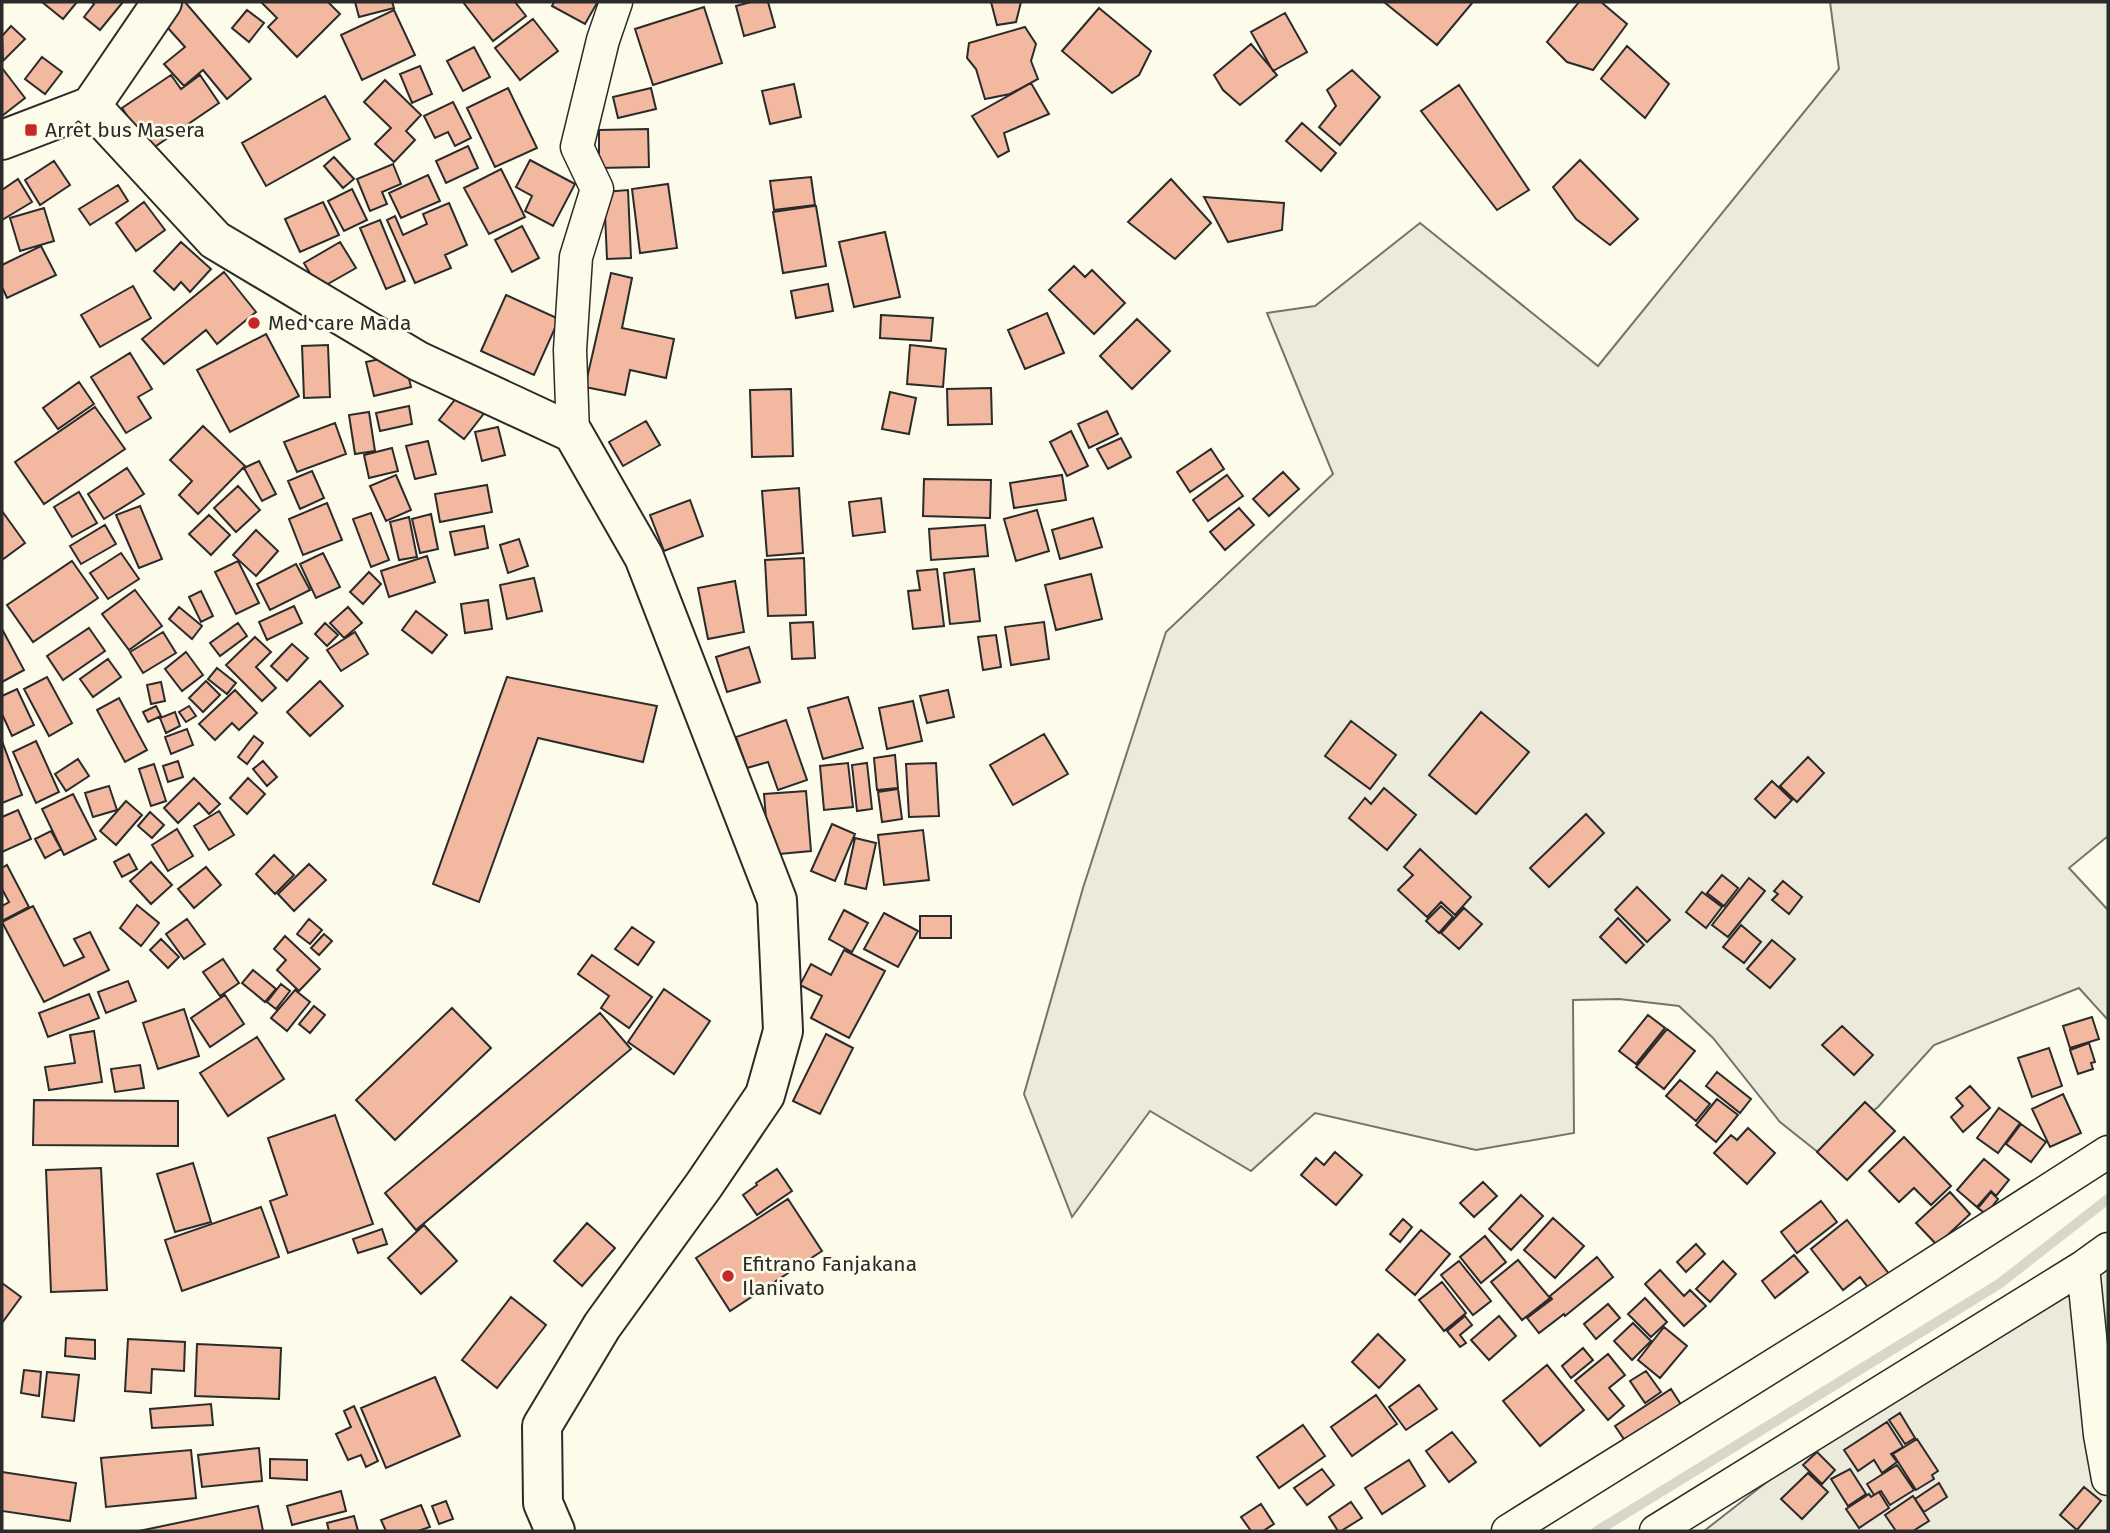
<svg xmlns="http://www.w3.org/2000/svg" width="2110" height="1533" viewBox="0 0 2110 1533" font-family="'Fira Sans',sans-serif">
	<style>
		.green { fill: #ecebdb; stroke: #74746e; stroke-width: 2 }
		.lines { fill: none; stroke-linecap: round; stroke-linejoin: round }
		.stream { stroke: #d8d7c9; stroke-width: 10 }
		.building { fill: #f2b8a0; stroke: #2b2b2b; stroke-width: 2 }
		.minor-casing { stroke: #2b2b2b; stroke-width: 35 }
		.tertiary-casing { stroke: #2b2b2b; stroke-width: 42 }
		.minor { stroke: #fdfbea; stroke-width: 32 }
		.tertiary { stroke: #fdfbea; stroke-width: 38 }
		.poi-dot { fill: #c62828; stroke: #fdfbea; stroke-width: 2.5 }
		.labels { text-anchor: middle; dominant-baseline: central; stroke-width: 5; stroke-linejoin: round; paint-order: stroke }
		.poi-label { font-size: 21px; fill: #2b2b2b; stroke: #fdfbea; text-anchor: start }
	</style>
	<rect width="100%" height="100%" fill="#fdfbea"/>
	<path class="green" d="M 1830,2 L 2108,2 L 2108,836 L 2069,868 L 2108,910 L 2108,1020 L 2079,988 L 1934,1045 L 1878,1107 L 1819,1153 L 1780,1122 L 1713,1038 L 1679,1006 L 1619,999 L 1573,1000 L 1574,1133 L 1476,1150 L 1315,1113 L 1251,1171 L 1150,1111 L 1072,1217 L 1024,1094 L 1083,888 L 1166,632 L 1333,474 L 1267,313 L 1315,306 L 1420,223 L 1598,366 L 1839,69 Z
		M 2108,1258 L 2108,1531 L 1704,1531 L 1777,1474 Z"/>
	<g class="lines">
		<path class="stream" d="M 1597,1531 L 1999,1284 L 2108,1199"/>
	</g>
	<path class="building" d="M 42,2 L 77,2 L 63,19 Z
		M 92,2 L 123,2 L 100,30 L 84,17 L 94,4 Z
		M 179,2 L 185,2 L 251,79 L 227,99 L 203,70 L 184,86 L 164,64 L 185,47 L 159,18 Z
		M 261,2 L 328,2 L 340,14 L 297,57 L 268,27 L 277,18 Z
		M 355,2 L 392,2 L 394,8 L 359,17 Z
		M 463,2 L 515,2 L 526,16 L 493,41 Z
		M 554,2 L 595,2 L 597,3 L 585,24 L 552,6 Z
		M 751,2 L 768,2 L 775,27 L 744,36 L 736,6 Z
		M 991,2 L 1021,2 L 1016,22 L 997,25 Z
		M 1384,2 L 1473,2 L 1437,45 Z
		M 1579,2 L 1601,2 L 1627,24 L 1593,70 L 1567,62 L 1547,42 Z
		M 704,7 L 722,63 L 653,85 L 635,29 Z
		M 1099,8 L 1151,51 L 1139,75 L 1112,93 L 1062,51 Z
		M 247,10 L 264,23 L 249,42 L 232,28 Z
		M 394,10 L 415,55 L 362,80 L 341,35 Z
		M 1285,13 L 1307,52 L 1273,71 L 1251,32 Z
		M 533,19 L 558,51 L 520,80 L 495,48 Z
		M 11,26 L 25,39 L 3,61 L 2,36 Z
		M 1025,27 L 1036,44 L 1031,61 L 1038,79 L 1010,94 L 985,99 L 976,69 L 967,58 L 969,43 Z
		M 1251,44 L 1277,75 L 1240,105 L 1223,90 L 1214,75 Z
		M 1627,46 L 1669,84 L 1645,118 L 1601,79 Z
		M 474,47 L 490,77 L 463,91 L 447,61 Z
		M 42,57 L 62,72 L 45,94 L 25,79 Z
		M 420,66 L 432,94 L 412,103 L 400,74 Z
		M 2,68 L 25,98 L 2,116 Z
		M 1352,70 L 1380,97 L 1340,145 L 1319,127 L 1336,106 L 1327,90 Z
		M 171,75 L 181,89 L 200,75 L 219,103 L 150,150 L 122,108 Z
		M 385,80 L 421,115 L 406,131 L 415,140 L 394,162 L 375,144 L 391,128 L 364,102 Z
		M 1031,83 L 1049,114 L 1004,133 L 1009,151 L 998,157 L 972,116 Z
		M 794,84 L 801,117 L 770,124 L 762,91 Z
		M 1459,85 L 1529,190 L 1497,210 L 1421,111 Z
		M 508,88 L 537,148 L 495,167 L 467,108 Z
		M 651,88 L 656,109 L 618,118 L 613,97 Z
		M 325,96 L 350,139 L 266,186 L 242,143 Z
		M 453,102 L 471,138 L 455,146 L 448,132 L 435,138 L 424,116 Z
		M 1302,123 L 1336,153 L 1321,171 L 1286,141 Z
		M 648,129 L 649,167 L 599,168 L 599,130 Z
		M 468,146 L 478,168 L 446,183 L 436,161 Z
		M 334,157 L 354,179 L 343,188 L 324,166 Z
		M 530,160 L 575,184 L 553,226 L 525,211 L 532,196 L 516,187 Z
		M 1580,160 L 1638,219 L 1610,245 L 1576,219 L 1553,187 Z
		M 54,161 L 70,185 L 40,205 L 25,180 Z
		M 393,164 L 401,184 L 382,192 L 387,204 L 370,211 L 357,179 Z
		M 501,169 L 525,217 L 489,234 L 464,188 Z
		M 428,175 L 440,201 L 401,218 L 389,193 Z
		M 811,177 L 815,205 L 774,210 L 770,181 Z
		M 18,179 L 32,202 L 2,220 L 2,190 Z
		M 1171,179 L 1211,223 L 1175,259 L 1128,222 Z
		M 668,184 L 677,248 L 640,253 L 632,189 Z
		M 118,185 L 128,201 L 90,225 L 79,209 Z
		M 352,189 L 367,220 L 344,231 L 328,201 Z
		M 628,190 L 631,258 L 607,259 L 604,192 Z
		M 1204,197 L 1284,203 L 1282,230 L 1228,242 Z
		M 144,202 L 165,230 L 136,251 L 116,223 Z
		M 323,202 L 339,235 L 300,252 L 285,219 Z
		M 449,203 L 467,245 L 445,255 L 451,268 L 415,283 L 387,220 L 395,216 L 403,235 L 427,224 L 423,214 Z
		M 814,206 L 816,206 L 826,266 L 783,273 L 773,212 Z
		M 44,208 L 54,241 L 20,251 L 10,218 Z
		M 380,220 L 405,281 L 386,289 L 360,228 Z
		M 522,226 L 539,258 L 512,272 L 495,240 Z
		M 885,232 L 900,297 L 854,307 L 839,242 Z
		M 181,242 L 211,269 L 190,292 L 181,282 L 174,290 L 154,271 Z
		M 340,242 L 356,268 L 319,289 L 304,263 Z
		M 41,246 L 56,275 L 7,298 L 2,287 L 2,265 Z
		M 1074,266 L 1085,277 L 1092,270 L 1125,303 L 1094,334 L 1049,290 Z
		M 224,272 L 256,312 L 217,344 L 206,330 L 164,364 L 142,339 Z
		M 611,273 L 632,278 L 622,328 L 674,339 L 666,378 L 630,370 L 625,395 L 585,387 Z
		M 828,284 L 833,311 L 796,318 L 791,291 Z
		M 133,286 L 151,318 L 100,347 L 81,315 Z
		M 506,295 L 559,319 L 534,375 L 481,351 Z
		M 1047,313 L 1064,353 L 1025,369 L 1008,330 Z
		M 881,315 L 933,318 L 931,341 L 880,338 Z
		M 1137,319 L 1170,351 L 1132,389 L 1100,356 Z
		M 266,334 L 299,396 L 230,432 L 197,370 Z
		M 328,345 L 330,397 L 304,398 L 302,346 Z
		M 910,345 L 946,349 L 943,387 L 907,384 Z
		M 130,353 L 152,389 L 138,397 L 151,418 L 126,433 L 91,377 Z
		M 403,354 L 411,387 L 374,396 L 366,362 Z
		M 79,382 L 94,404 L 58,429 L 43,408 Z
		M 464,388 L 489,407 L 464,439 L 439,420 Z
		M 991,388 L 992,424 L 948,425 L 947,389 Z
		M 791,389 L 793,456 L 752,457 L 750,390 Z
		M 890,392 L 916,398 L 909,434 L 882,429 Z
		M 409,406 L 412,424 L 380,431 L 376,413 Z
		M 95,407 L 125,449 L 44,504 L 15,462 Z
		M 1107,411 L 1118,434 L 1089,448 L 1078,424 Z
		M 369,412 L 375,451 L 355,454 L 349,415 Z
		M 646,421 L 660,445 L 623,466 L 609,442 Z
		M 335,423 L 346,454 L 297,472 L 284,442 Z
		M 203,426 L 245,466 L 198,514 L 179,495 L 192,481 L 170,460 Z
		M 498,427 L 505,455 L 482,461 L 475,432 Z
		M 1071,431 L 1088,466 L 1067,476 L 1050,442 Z
		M 1121,438 L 1131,457 L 1108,469 L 1097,449 Z
		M 428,441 L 436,474 L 415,479 L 406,446 Z
		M 392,448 L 398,471 L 369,478 L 364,455 Z
		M 1211,449 L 1224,469 L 1190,492 L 1177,472 Z
		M 259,461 L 276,494 L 262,501 L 244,468 Z
		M 127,468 L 144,494 L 104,519 L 88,494 Z
		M 312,471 L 324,498 L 300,509 L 288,481 Z
		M 1283,472 L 1299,489 L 1269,516 L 1253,499 Z
		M 396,475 L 411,510 L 386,521 L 370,486 Z
		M 1062,475 L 1066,500 L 1014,508 L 1010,483 Z
		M 1227,475 L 1243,496 L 1208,521 L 1193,500 Z
		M 924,479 L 991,480 L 990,518 L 923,516 Z
		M 487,485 L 492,512 L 440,522 L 435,494 Z
		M 238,486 L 260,510 L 236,532 L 214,508 Z
		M 799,488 L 803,553 L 767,556 L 762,491 Z
		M 79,492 L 97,523 L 72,537 L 54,507 Z
		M 881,498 L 885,532 L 853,536 L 849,502 Z
		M 690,500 L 703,536 L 664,551 L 650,515 Z
		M 327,503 L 342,540 L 303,555 L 289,519 Z
		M 140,506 L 162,559 L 139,568 L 116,515 Z
		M 1239,508 L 1254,525 L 1225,550 L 1210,532 Z
		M 1037,510 L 1049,551 L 1016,561 L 1004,519 Z
		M 2,511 L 25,543 L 2,560 Z
		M 371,513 L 389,560 L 371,567 L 353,519 Z
		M 431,514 L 438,549 L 420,553 L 412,519 Z
		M 209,515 L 230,535 L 211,555 L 189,534 Z
		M 409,517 L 417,557 L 399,560 L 390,522 Z
		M 1093,518 L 1102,547 L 1060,559 L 1052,530 Z
		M 105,525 L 116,544 L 81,564 L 70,546 Z
		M 985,525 L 988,556 L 931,560 L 929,529 Z
		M 484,526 L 488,548 L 455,555 L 450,532 Z
		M 256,530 L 278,551 L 256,576 L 233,555 Z
		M 519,539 L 528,566 L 508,573 L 500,545 Z
		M 121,553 L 139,579 L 108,599 L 90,573 Z
		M 323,553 L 340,587 L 316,598 L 300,564 Z
		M 427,556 L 435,582 L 389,597 L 381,571 Z
		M 804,558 L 806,615 L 768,616 L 765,560 Z
		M 72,561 L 98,598 L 33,642 L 7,605 Z
		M 238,561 L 259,603 L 236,614 L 215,572 Z
		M 296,564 L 310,590 L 270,610 L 257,584 Z
		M 937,569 L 944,626 L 913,629 L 908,591 L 920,590 L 917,571 Z
		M 974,569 L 980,621 L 950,624 L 944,573 Z
		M 369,572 L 381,584 L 363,604 L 350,592 Z
		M 1091,574 L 1102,619 L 1056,630 L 1045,585 Z
		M 534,578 L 542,611 L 507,619 L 500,585 Z
		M 735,581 L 744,632 L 708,639 L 698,588 Z
		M 135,590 L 162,626 L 129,650 L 102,614 Z
		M 201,591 L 213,616 L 201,622 L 189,597 Z
		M 488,600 L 492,629 L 465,633 L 461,604 Z
		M 294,606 L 302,623 L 267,640 L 259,622 Z
		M 179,607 L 202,626 L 192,639 L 169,619 Z
		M 348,607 L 362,623 L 344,638 L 330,623 Z
		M 416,611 L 447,635 L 432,653 L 402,630 Z
		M 813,622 L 815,658 L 792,659 L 790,623 Z
		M 1044,622 L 1049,659 L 1011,665 L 1005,627 Z
		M 238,623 L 247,636 L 220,656 L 210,643 Z
		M 325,623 L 338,635 L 327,646 L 315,634 Z
		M 89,628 L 105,651 L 63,680 L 47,656 Z
		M 2,629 L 24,670 L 2,682 Z
		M 163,632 L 176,653 L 143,673 L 130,652 Z
		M 355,632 L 368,654 L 341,671 L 327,650 Z
		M 996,635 L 1001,667 L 983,670 L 978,637 Z
		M 255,637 L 271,652 L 256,667 L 276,688 L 262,701 L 226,665 Z
		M 292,644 L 308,658 L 287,681 L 271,666 Z
		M 749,647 L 760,682 L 727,692 L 716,657 Z
		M 186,652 L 203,675 L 182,691 L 165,669 Z
		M 108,659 L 121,677 L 93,697 L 80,679 Z
		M 217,668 L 236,683 L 227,694 L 208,679 Z
		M 47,677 L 72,723 L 49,736 L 24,689 Z
		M 507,677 L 657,706 L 643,762 L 538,738 L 479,902 L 433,884 Z
		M 206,681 L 220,695 L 203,712 L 189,698 Z
		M 320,681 L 343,706 L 310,736 L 287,712 Z
		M 161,682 L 165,701 L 151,704 L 147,685 Z
		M 17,689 L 34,725 L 12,736 L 2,714 L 2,696 Z
		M 235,690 L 257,713 L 239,730 L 232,723 L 215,740 L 199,724 Z
		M 948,690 L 954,717 L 927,723 L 920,696 Z
		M 848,697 L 863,748 L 823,759 L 808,708 Z
		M 119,698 L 147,750 L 125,762 L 97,710 Z
		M 913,701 L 922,741 L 887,749 L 879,708 Z
		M 156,706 L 161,716 L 148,722 L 143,712 Z
		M 189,706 L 196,716 L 186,722 L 179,712 Z
		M 175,712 L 180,726 L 166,733 L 160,718 Z
		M 1481,712 L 1529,752 L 1476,814 L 1429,775 Z
		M 786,720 L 807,780 L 778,790 L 768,762 L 747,768 L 736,737 Z
		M 1351,721 L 1396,755 L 1370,789 L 1325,756 Z
		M 187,729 L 193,745 L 171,754 L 165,737 Z
		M 1044,734 L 1068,774 L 1013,805 L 990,765 Z
		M 254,736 L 263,743 L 247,764 L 238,757 Z
		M 2,741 L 22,795 L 2,803 Z
		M 36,741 L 59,792 L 36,803 L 13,752 Z
		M 895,755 L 898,788 L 877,790 L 874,758 Z
		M 1808,757 L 1824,773 L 1797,802 L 1780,786 Z
		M 78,759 L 89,776 L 66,791 L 55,774 Z
		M 178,761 L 183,777 L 168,782 L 163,766 Z
		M 263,761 L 277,777 L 267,786 L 253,769 Z
		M 848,763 L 853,807 L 824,810 L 820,766 Z
		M 867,763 L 872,809 L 857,811 L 852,765 Z
		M 936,763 L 939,816 L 909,817 L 906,764 Z
		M 154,764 L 166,801 L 151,806 L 139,769 Z
		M 194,778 L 220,804 L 209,814 L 199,803 L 178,823 L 164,808 Z
		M 248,778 L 265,794 L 247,814 L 230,798 Z
		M 1772,781 L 1792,800 L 1775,818 L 1755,799 Z
		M 109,786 L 117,810 L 93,817 L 85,793 Z
		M 1384,788 L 1416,815 L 1387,850 L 1349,818 L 1365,798 L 1371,804 Z
		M 898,789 L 902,819 L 882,822 L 878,792 Z
		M 806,791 L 811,851 L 769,855 L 764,794 Z
		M 73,794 L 96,839 L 64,855 L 42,809 Z
		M 126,801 L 142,815 L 116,845 L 100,831 Z
		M 18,810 L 31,839 L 2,852 L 2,817 Z
		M 219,811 L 234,835 L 209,850 L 194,826 Z
		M 150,812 L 164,825 L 152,838 L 138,826 Z
		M 1586,814 L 1604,833 L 1549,887 L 1530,868 Z
		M 832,824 L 855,834 L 835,881 L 811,871 Z
		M 177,829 L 193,856 L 168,871 L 152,845 Z
		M 923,830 L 929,880 L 884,885 L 878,835 Z
		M 51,831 L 61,849 L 45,858 L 35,839 Z
		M 855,838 L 876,843 L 866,889 L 845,884 Z
		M 1420,849 L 1471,897 L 1455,915 L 1441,902 L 1427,917 L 1398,890 L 1413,875 L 1404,867 Z
		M 129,854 L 137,869 L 122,877 L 114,862 Z
		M 274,855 L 294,875 L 275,894 L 256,874 Z
		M 151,862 L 172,885 L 151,904 L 130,881 Z
		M 309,864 L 326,880 L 294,911 L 278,894 Z
		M 7,865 L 29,907 L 2,921 L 2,906 L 9,902 L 2,889 L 2,868 Z
		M 206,867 L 221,885 L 194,908 L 178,889 Z
		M 1722,875 L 1738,888 L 1724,906 L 1707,893 Z
		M 1749,878 L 1765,891 L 1728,937 L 1712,925 Z
		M 1783,881 L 1802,897 L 1789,914 L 1772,900 L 1778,894 L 1774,891 Z
		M 1637,887 L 1670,920 L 1647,942 L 1615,910 Z
		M 1702,892 L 1722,907 L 1706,928 L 1686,912 Z
		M 137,905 L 159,923 L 141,946 L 120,928 Z
		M 33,906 L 64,966 L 84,957 L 74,939 L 90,932 L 109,970 L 44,1002 L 2,922 Z
		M 1441,906 L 1453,917 L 1439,933 L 1426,921 Z
		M 1464,908 L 1482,924 L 1459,949 L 1441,933 Z
		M 844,910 L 868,923 L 852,952 L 829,939 Z
		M 884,913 L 918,931 L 898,967 L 864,949 Z
		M 920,916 L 951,916 L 951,938 L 920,938 Z
		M 1618,918 L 1644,945 L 1626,963 L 1600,937 Z
		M 187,919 L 205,944 L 184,959 L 166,934 Z
		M 309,919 L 322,930 L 310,944 L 297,934 Z
		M 1741,925 L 1761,942 L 1744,963 L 1723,947 Z
		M 632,927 L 654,942 L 638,965 L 615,949 Z
		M 324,934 L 332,941 L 319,955 L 311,948 Z
		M 285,936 L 320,969 L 299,991 L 277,970 L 286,960 L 274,949 Z
		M 161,939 L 179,957 L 168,968 L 150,950 Z
		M 1772,940 L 1795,959 L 1770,988 L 1747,969 Z
		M 844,950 L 885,971 L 849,1038 L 811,1018 L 822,996 L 800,985 L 811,964 L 831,975 Z
		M 592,955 L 652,997 L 629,1028 L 601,1008 L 609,996 L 578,974 Z
		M 223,959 L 239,983 L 220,996 L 203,972 Z
		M 253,970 L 276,989 L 265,1002 L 242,983 Z
		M 128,981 L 136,1001 L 106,1013 L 98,992 Z
		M 281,984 L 290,991 L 276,1009 L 267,1002 Z
		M 664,989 L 710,1021 L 674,1074 L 628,1042 Z
		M 295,990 L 310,1002 L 287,1031 L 271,1018 Z
		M 89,994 L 99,1018 L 48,1037 L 39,1013 Z
		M 225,995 L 244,1024 L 210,1047 L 191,1018 Z
		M 314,1006 L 325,1015 L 310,1033 L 299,1024 Z
		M 452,1008 L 491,1048 L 395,1140 L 356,1100 Z
		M 184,1009 L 199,1056 L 158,1069 L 143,1023 Z
		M 600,1013 L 631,1049 L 416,1230 L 385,1193 Z
		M 1648,1015 L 1665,1028 L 1636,1064 L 1619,1051 Z
		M 2092,1017 L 2099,1039 L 2070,1048 L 2063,1026 Z
		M 1842,1026 L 1873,1055 L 1854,1075 L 1822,1045 Z
		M 1667,1029 L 1695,1051 L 1664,1089 L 1636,1067 Z
		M 94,1031 L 102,1082 L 49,1090 L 45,1067 L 75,1063 L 70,1035 Z
		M 826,1034 L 853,1048 L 820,1114 L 793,1101 Z
		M 257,1037 L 284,1079 L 228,1116 L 200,1073 Z
		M 2089,1043 L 2095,1062 L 2091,1063 L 2093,1069 L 2078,1074 L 2070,1050 Z
		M 2049,1048 L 2062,1086 L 2032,1097 L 2018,1058 Z
		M 140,1065 L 144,1088 L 115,1092 L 111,1069 Z
		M 1717,1072 L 1751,1099 L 1740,1113 L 1706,1086 Z
		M 1680,1080 L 1710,1104 L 1696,1121 L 1666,1096 Z
		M 1970,1086 L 1990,1108 L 1963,1132 L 1951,1117 L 1963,1106 L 1956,1098 Z
		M 2063,1094 L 2081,1133 L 2050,1147 L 2032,1109 Z
		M 1717,1099 L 1738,1115 L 1716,1142 L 1696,1125 Z
		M 34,1100 L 178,1101 L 178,1146 L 33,1145 Z
		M 1865,1102 L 1895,1131 L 1847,1180 L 1817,1152 Z
		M 1999,1108 L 2020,1123 L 1998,1153 L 1977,1138 Z
		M 335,1115 L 373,1224 L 288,1253 L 270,1201 L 287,1195 L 268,1138 Z
		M 2021,1124 L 2046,1142 L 2031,1162 L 2006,1144 Z
		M 1748,1128 L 1775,1153 L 1747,1184 L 1714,1153 L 1731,1135 L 1737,1140 Z
		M 1904,1137 L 1951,1186 L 1931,1205 L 1914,1188 L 1899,1202 L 1869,1171 Z
		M 1335,1152 L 1362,1175 L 1336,1205 L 1301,1175 L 1316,1158 L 1324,1165 Z
		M 1984,1159 L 2009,1180 L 1996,1196 L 1991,1191 L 1977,1207 L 1957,1190 Z
		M 193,1163 L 211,1222 L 175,1232 L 157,1174 Z
		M 101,1168 L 107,1290 L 51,1292 L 46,1170 Z
		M 777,1169 L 792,1191 L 757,1215 L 743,1195 L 757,1185 L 756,1183 Z
		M 1483,1182 L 1497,1196 L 1474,1217 L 1460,1203 Z
		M 1950,1192 L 1970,1214 L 1937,1245 L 1916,1223 Z
		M 1991,1192 L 1998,1199 L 1986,1214 L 1978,1208 Z
		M 1521,1195 L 1543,1216 L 1511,1250 L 1489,1229 Z
		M 788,1199 L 822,1251 L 730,1311 L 696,1258 Z
		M 1821,1201 L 1837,1222 L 1797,1253 L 1781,1232 Z
		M 261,1207 L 279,1257 L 182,1291 L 165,1240 Z
		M 1553,1218 L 1584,1246 L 1555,1278 L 1524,1250 Z
		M 1403,1219 L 1412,1227 L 1400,1242 L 1390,1234 Z
		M 1847,1220 L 1890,1275 L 1870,1290 L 1860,1277 L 1843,1290 L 1811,1249 Z
		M 587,1223 L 615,1248 L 582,1286 L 554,1261 Z
		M 424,1225 L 457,1261 L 421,1294 L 388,1258 Z
		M 382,1229 L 387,1244 L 358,1253 L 353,1239 Z
		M 1421,1230 L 1450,1254 L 1415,1295 L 1386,1270 Z
		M 1485,1236 L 1506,1262 L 1481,1283 L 1460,1257 Z
		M 1696,1244 L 1705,1254 L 1686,1272 L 1677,1262 Z
		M 1794,1255 L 1808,1272 L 1775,1298 L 1762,1281 Z
		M 1597,1257 L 1613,1277 L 1565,1316 L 1564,1314 L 1539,1333 L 1527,1318 L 1552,1299 L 1550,1296 Z
		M 1518,1260 L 1550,1298 L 1522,1320 L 1491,1282 Z
		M 1459,1261 L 1491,1301 L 1473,1315 L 1441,1275 Z
		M 1723,1261 L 1736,1274 L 1710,1302 L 1696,1289 Z
		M 1660,1270 L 1684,1296 L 1690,1290 L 1706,1306 L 1684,1326 L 1645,1284 Z
		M 1442,1282 L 1466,1313 L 1444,1331 L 1419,1300 Z
		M 2,1283 L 21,1297 L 2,1323 Z
		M 511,1297 L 546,1325 L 497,1388 L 462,1360 Z
		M 1645,1298 L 1667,1322 L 1651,1337 L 1628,1314 Z
		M 1608,1304 L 1620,1318 L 1596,1339 L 1584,1324 Z
		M 1465,1316 L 1472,1325 L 1460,1335 L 1466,1343 L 1460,1347 L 1447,1331 Z
		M 1499,1316 L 1516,1336 L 1489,1360 L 1471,1340 Z
		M 1633,1323 L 1651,1341 L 1632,1360 L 1614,1341 Z
		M 1664,1327 L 1687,1346 L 1660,1378 L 1638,1360 Z
		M 1378,1334 L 1405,1360 L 1379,1388 L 1352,1362 Z
		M 66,1338 L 95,1340 L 95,1359 L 65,1356 Z
		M 128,1339 L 185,1342 L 184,1371 L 152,1369 L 151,1393 L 125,1391 Z
		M 197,1344 L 281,1348 L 279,1399 L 195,1396 Z
		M 1583,1348 L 1593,1360 L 1571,1378 L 1562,1366 Z
		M 1608,1354 L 1625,1375 L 1609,1388 L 1624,1406 L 1608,1420 L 1575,1381 Z
		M 1547,1365 L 1584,1410 L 1540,1446 L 1503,1401 Z
		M 24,1370 L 41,1372 L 39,1396 L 21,1393 Z
		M 1646,1371 L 1661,1392 L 1645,1403 L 1630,1381 Z
		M 47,1372 L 79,1375 L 74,1421 L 42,1417 Z
		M 435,1377 L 460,1436 L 386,1468 L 361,1408 Z
		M 1419,1385 L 1437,1409 L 1406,1430 L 1389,1407 Z
		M 1671,1389 L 1687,1414 L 1632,1451 L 1615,1426 Z
		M 1376,1395 L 1397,1424 L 1352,1456 L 1331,1427 Z
		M 211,1404 L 213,1425 L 152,1428 L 150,1409 Z
		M 354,1406 L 378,1461 L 366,1467 L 361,1455 L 348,1460 L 336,1434 L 351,1427 L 344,1411 Z
		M 1900,1413 L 1915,1438 L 1905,1444 L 1889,1420 Z
		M 1887,1422 L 1903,1447 L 1891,1454 L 1897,1462 L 1882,1473 L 1874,1460 L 1858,1471 L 1844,1450 Z
		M 1303,1425 L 1325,1456 L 1279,1488 L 1257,1457 Z
		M 1452,1432 L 1476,1462 L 1449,1482 L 1426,1451 Z
		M 1917,1439 L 1938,1471 L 1932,1475 L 1934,1479 L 1916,1490 L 1893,1454 Z
		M 259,1448 L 262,1481 L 202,1487 L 198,1455 Z
		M 191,1450 L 196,1498 L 106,1507 L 101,1458 Z
		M 1817,1452 L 1835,1470 L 1822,1484 L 1803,1465 Z
		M 270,1459 L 307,1460 L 307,1480 L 270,1478 Z
		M 1409,1460 L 1425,1486 L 1382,1514 L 1365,1488 Z
		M 1897,1465 L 1914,1490 L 1890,1505 L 1881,1491 L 1874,1495 L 1867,1484 Z
		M 1322,1469 L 1334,1485 L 1307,1505 L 1294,1488 Z
		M 1850,1469 L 1866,1494 L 1848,1506 L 1831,1479 Z
		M 2,1472 L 76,1483 L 70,1521 L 2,1511 Z
		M 1808,1473 L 1828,1492 L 1802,1519 L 1781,1499 Z
		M 1939,1483 L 1947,1497 L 1924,1512 L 1915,1499 Z
		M 2084,1487 L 2101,1501 L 2077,1530 L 2060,1515 Z
		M 341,1491 L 346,1511 L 292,1525 L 287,1506 Z
		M 1879,1492 L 1889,1508 L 1859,1528 L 1846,1509 L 1869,1494 L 1871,1497 Z
		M 1913,1496 L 1929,1521 L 1913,1531 L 1896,1531 L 1885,1515 Z
		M 446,1501 L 453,1519 L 439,1524 L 432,1506 Z
		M 1351,1502 L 1362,1518 L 1341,1531 L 1338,1531 L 1329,1517 Z
		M 1261,1504 L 1274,1524 L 1263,1531 L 1251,1531 L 1241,1517 Z
		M 421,1505 L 430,1527 L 418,1531 L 386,1531 L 381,1520 Z
		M 258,1506 L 263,1531 L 139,1531 Z
		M 354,1516 L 358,1531 L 329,1531 L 327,1523 Z"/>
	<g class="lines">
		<defs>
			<path id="minor" d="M 573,433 L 570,350 L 576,257 L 597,189 L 577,147 L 603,40 L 616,2
				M 2083,1267 L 2100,1435 L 2108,1479
				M 1508,1531 L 1841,1323 L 2108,1152
				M 1656,1531 L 2083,1267 L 2108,1249"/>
			<path id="tertiary" d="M 91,106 L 215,240 L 418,361 L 573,433 L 644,557 L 777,900 L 783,1031 L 765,1095 L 704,1185 L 602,1326 L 542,1426 L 543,1503 L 555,1531
				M 2,140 L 91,106 L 162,2"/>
		</defs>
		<use href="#minor" class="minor-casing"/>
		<use href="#tertiary" class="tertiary-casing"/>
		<use href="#minor" class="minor"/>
		<use href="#tertiary" class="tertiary"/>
	</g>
	<g class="poi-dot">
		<rect x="24" y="123" width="14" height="14" rx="3.5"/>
		<circle cx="254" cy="323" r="7"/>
		<circle cx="728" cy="1276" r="7"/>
	</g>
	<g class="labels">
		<g class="poi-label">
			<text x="45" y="130">Arrêt bus Masera</text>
			<text x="268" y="323">Med care Mada</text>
			<text x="742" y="1264">Efitrano Fanjakana<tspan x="742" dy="24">Ilanivato</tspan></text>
		</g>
	</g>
	<rect width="2110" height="1533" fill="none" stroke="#2b2b2b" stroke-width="7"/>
</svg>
